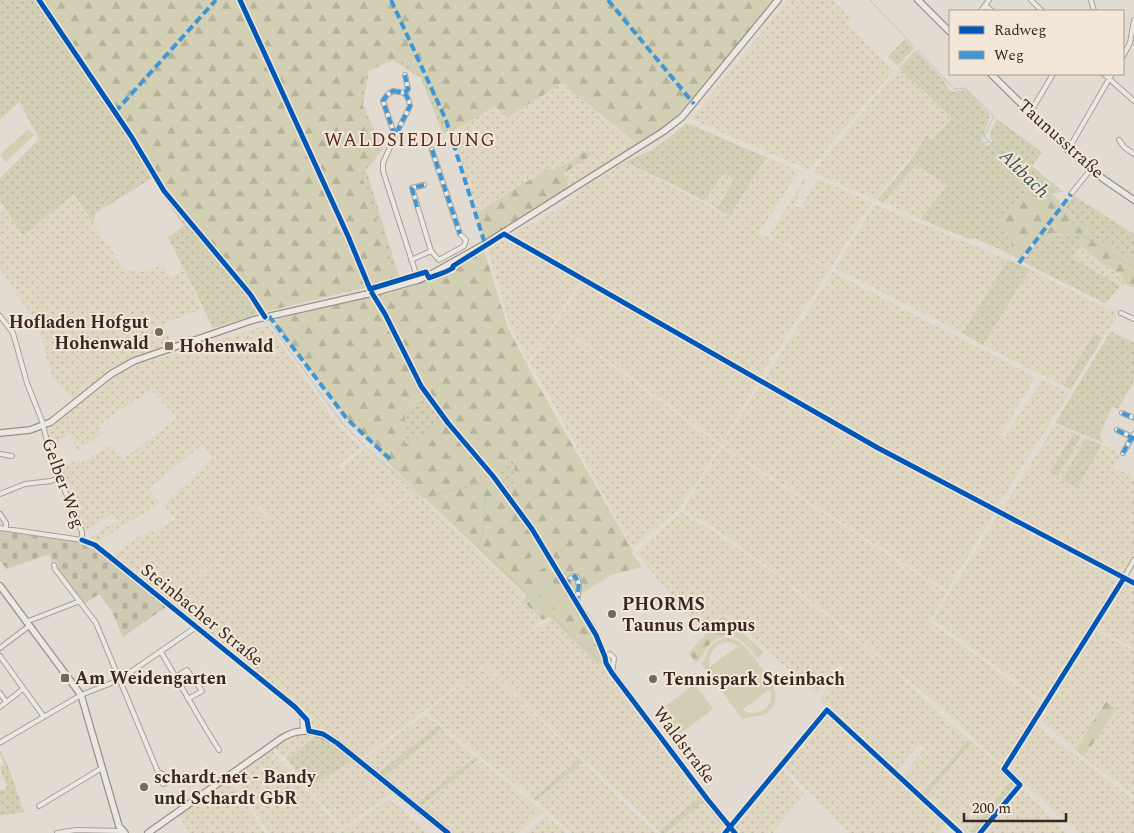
<svg xmlns="http://www.w3.org/2000/svg" width="1134" height="833" viewBox="0 0 1134 833" font-family="Spectral,serif">
	<style>
		.farmland { fill: url(#farmland-dots) }
		.green { fill: url(#green-dots) }
		.forest { fill: url(#forest-firs); fill-rule: evenodd }
		.cemetery { fill: url(#cemetery-stones) }
		.pitch { fill: #d3cfb5; fill-rule: evenodd }
		.lines { fill: none; stroke-linecap: round; stroke-linejoin: round }
		.stream { stroke: #bbc7be; stroke-width: 1 }
		.street-casing { stroke: #a8a199; stroke-width: 6 }
		.secondary-casing { stroke: #989089; stroke-width: 8 }
		.street { stroke: #ebe7e1; stroke-width: 4 }
		.secondary { stroke: #ebe7e1; stroke-width: 5.5 }
		.quiet { stroke: #3e96d5; stroke-width: 4; stroke-dasharray: 8 4; stroke-linecap: butt }
		.cycleway-casing { stroke: #f2e7d8; stroke-width: 8 }
		.cycleway { stroke: #0057b8; stroke-width: 5 }
		.poi-dot { fill: #73675f; stroke: #f2e7d8; stroke-width: 2 }
		.labels { text-anchor: middle; dominant-baseline: central; stroke-width: 4; stroke-linejoin: round; paint-order: stroke }
		.street-label { font-size: 18px; fill: #372922; stroke: #f2e7d8 }
		.poi-label { font-size: 18px; font-weight: bold; fill: #372922; stroke: #f2e7d8; text-anchor: start }
		.neighbourhood-label { font-size: 19px; letter-spacing: 1px; fill: #5e2a26; stroke: #f2e7d8 }
		.water-label { font-size: 19px; font-style: italic; fill: #33544e; stroke: #f2e7d8 }
	</style>
	<defs>
		<pattern id="farmland-dots" width="8" height="8" patternUnits="userSpaceOnUse" patternTransform="scale(1.25)"><rect width="8" height="8" fill="#e0d7c3"/><path d="M2 2h.1M6 6h.1" fill="none" stroke="#c1b9a7" stroke-width="1.8" stroke-linecap="round"/></pattern>
		<pattern id="green-dots" width="8" height="8" patternUnits="userSpaceOnUse" patternTransform="scale(1.25)"><rect width="8" height="8" fill="#d3cfb5"/><path d="M2 2h.1M6 6h.1" fill="none" stroke="#b6b29b" stroke-width="1.8" stroke-linecap="round"/></pattern>
		<pattern id="forest-firs" width="22" height="20" patternUnits="userSpaceOnUse" patternTransform="scale(1.25)"><rect width="22" height="20" fill="#d3cfb5"/><path d="M5 1l3.5 6h-7zM16 11l3.5 6h-7z" fill="#b6b29b"/></pattern>
		<pattern id="cemetery-stones" width="16" height="16" patternUnits="userSpaceOnUse" patternTransform="scale(1.25)"><rect width="16" height="16" fill="#cecab4"/><path d="M2 7V4a2 2 0 0 1 4 0v3zM10 15v-3a2 2 0 0 1 4 0v3z" fill="#b2ae9a"/></pattern>
	</defs>
	<rect width="100%" height="100%" fill="#e2dbd1"/>
	<path class="farmland" d="M 788,0 L 833,0 L 852,19 L 847,24 L 893,71 L 809,170 L 691,119 Z
		M 899,68 L 952,118 L 932,141 L 926,137 L 875,200 L 813,172 Z
		M 562,83 L 638,147 L 570,190 L 564,173 L 593,155 L 588,150 L 555,170 L 546,170 L 476,213 L 452,132 L 496,106 L 507,118 Z
		M 766,157 L 799,171 L 760,231 L 730,216 Z
		M 625,162 L 830,269 L 760,377 L 514,237 L 519,229 L 537,221 L 575,198 L 583,188 Z
		M 916,165 L 948,185 L 920,219 L 884,203 Z
		M 723,174 L 734,180 L 717,209 L 704,201 Z
		M 804,179 L 807,180 L 794,205 L 800,208 L 818,179 L 872,202 L 831,268 L 769,236 Z
		M 74,194 L 122,266 L 130,270 L 142,272 L 164,264 L 169,277 L 184,271 L 201,309 L 164,324 L 172,344 L 134,358 L 115,367 L 74,400 L 52,377 L 39,327 L 0,269 L 0,214 L 5,210 L 23,236 Z
		M 875,204 L 1008,260 L 962,333 L 835,268 Z
		M 505,236 L 582,279 L 529,361 L 510,325 L 487,247 Z
		M 1081,246 L 1102,263 L 1122,275 L 1125,284 L 1120,286 L 1072,258 Z
		M 1030,269 L 1118,314 L 1103,338 L 1094,333 L 1063,386 L 983,345 Z
		M 833,272 L 1035,377 L 1001,435 L 1005,436 L 1043,379 L 1069,394 L 996,508 L 933,475 L 764,380 Z
		M 584,281 L 759,381 L 721,444 L 556,322 Z
		M 555,323 L 720,446 L 680,508 L 633,548 L 530,362 Z
		M 268,325 L 337,424 L 361,447 L 338,466 L 341,469 L 366,448 L 414,491 L 390,507 L 352,478 L 390,509 L 415,492 L 524,595 L 523,602 L 540,620 L 540,623 L 491,661 L 551,618 L 597,664 L 602,660 L 702,795 L 659,831 L 485,665 L 361,759 L 329,734 L 313,727 L 304,714 L 295,705 L 165,602 L 271,519 L 259,506 L 257,508 L 269,520 L 166,600 L 110,556 L 151,529 L 155,532 L 175,519 L 164,504 L 213,457 L 202,445 L 149,489 L 160,503 L 94,544 L 88,538 L 117,521 L 113,514 L 82,532 L 57,469 L 76,461 L 79,460 L 81,463 L 112,445 L 125,458 L 177,418 L 151,390 L 99,425 L 102,434 L 77,451 L 70,435 L 54,445 L 53,443 L 50,443 L 48,431 L 50,428 L 113,377 L 129,367 Z
		M 761,383 L 995,512 L 947,591 L 722,445 Z
		M 1055,425 L 1074,433 L 1051,472 L 1057,476 L 1081,436 L 1086,438 L 1063,480 L 1077,488 L 1102,445 L 1114,450 L 1120,456 L 1113,468 L 1134,476 L 1134,556 L 1123,575 L 1119,575 L 1001,511 Z
		M 721,447 L 947,593 L 929,621 L 1044,705 L 1005,768 L 941,707 L 830,616 L 768,567 L 710,525 L 683,510 Z
		M 682,512 L 723,538 L 767,568 L 895,671 L 968,739 L 923,793 L 903,776 L 924,749 L 919,745 L 897,770 L 819,699 L 843,668 L 838,666 L 816,694 L 728,615 L 721,614 L 702,631 L 670,594 L 636,553 Z
		M 998,515 L 1122,579 L 1045,703 L 933,619 Z
		M 1126,580 L 1134,584 L 1134,648 L 1097,629 L 1096,625 Z
		M 1095,630 L 1134,651 L 1134,796 L 1084,757 L 1116,709 L 1106,701 L 1076,750 L 1039,719 Z
		M 485,666 L 579,758 L 533,799 L 427,713 L 427,711 Z
		M 827,711 L 947,824 L 939,833 L 849,833 L 783,766 Z
		M 424,715 L 439,725 L 378,773 L 363,760 Z
		M 1035,724 L 1134,800 L 1134,833 L 1078,833 L 1007,768 Z
		M 442,729 L 475,757 L 417,803 L 384,777 Z
		M 298,734 L 315,736 L 287,759 L 274,748 Z
		M 972,742 L 1002,768 L 1011,781 L 968,833 L 965,833 L 926,796 Z
		M 271,749 L 297,780 L 341,829 L 336,833 L 269,833 L 233,777 Z
		M 479,759 L 543,812 L 518,833 L 454,833 L 421,806 Z
		M 352,761 L 392,793 L 343,828 L 309,788 Z
		M 583,762 L 632,811 L 656,833 L 572,833 L 536,801 Z
		M 782,770 L 804,794 L 773,833 L 740,833 L 734,827 Z
		M 230,779 L 265,833 L 189,833 L 178,815 Z
		M 1020,786 L 1028,795 L 1067,833 L 981,833 Z
		M 389,799 L 429,833 L 339,833 Z
		M 706,800 L 726,829 L 722,833 L 666,833 Z
		M 546,816 L 567,833 L 525,833 Z"/>
	<path class="green" d="M 0,0 L 773,0 L 675,119 L 637,144 L 544,64 L 452,107 L 448,132 L 443,134 L 421,78 L 393,60 L 369,71 L 363,105 L 383,149 L 366,170 L 400,279 L 262,311 L 261,313 L 213,328 L 168,237 L 184,226 L 165,199 L 152,178 L 96,213 L 93,223 L 74,194 L 23,236 L 0,201 L 0,178 L 39,139 L 19,102 L 0,120 Z
		M 905,39 L 914,48 L 898,66 L 888,57 Z
		M 916,50 L 943,79 L 948,89 L 952,92 L 963,89 L 967,90 L 990,115 L 983,138 L 979,141 L 987,146 L 992,142 L 990,133 L 997,119 L 1042,152 L 1032,166 L 1063,192 L 1052,193 L 1029,186 L 1004,218 L 1000,227 C 1009,239 1017,237 1008,253 L 974,238 L 969,239 L 920,219 L 948,185 L 916,165 L 883,203 L 877,200 L 910,161 L 926,136 L 932,140 L 952,118 L 899,68 Z
		M 687,123 L 766,157 L 730,216 L 717,209 L 734,179 L 723,174 L 704,201 L 676,186 L 625,162 L 654,149 Z
		M 1074,196 L 1134,234 L 1134,260 L 1123,256 L 1088,233 L 1086,224 L 1079,223 L 1065,206 Z
		M 1072,233 L 1080,235 L 1082,238 L 1081,246 L 1072,258 L 1120,286 L 1107,302 L 1104,303 L 1023,262 L 1039,239 L 1047,239 L 1051,234 L 1066,235 Z
		M 1008,260 L 1030,269 L 983,345 L 962,333 Z
		M 1111,331 L 1134,343 L 1134,381 L 1118,409 L 1112,407 L 1100,434 L 1103,443 L 1055,423 Z
		M 1094,333 L 1103,338 L 1071,389 L 1063,386 Z
		M 428,396 L 443,421 L 408,444 L 404,438 L 409,434 C 399,412 407,405 428,396 Z
		M 1074,433 L 1081,436 L 1058,476 L 1050,472 Z
		M 1086,438 L 1102,445 L 1077,488 L 1062,480 Z
		M 507,456 L 515,461 L 513,486 L 505,491 L 497,479 L 500,475 Z
		M 439,725 L 442,729 L 384,777 L 378,773 Z
		M 315,736 L 327,740 L 352,761 L 309,788 L 287,759 Z
		M 968,739 L 972,742 L 926,796 L 923,793 Z
		M 0,750 L 7,763 L 24,812 L 0,816 L 0,791 L 7,788 L 0,767 L 4,764 L 0,754 Z
		M 475,757 L 479,759 L 421,806 L 417,803 Z
		M 579,758 L 583,762 L 536,801 L 533,799 Z
		M 1011,781 L 1016,785 L 977,833 L 969,832 Z
		M 702,795 L 706,800 L 666,833 L 661,833 L 659,831 Z"/>
	<path class="forest" d="M 40,0 L 775,0 L 686,106 L 664,126 L 637,144 L 562,83 L 507,118 L 495,106 L 450,133 L 423,77 L 397,58 L 369,69 L 359,91 L 375,153 L 361,175 L 397,280 L 264,312 L 222,260 L 163,193 L 96,84 Z
		M 588,150 L 593,155 L 564,173 L 570,190 L 485,244 L 476,213 L 546,170 L 555,170 Z
		M 1030,186 L 1052,193 L 1079,223 L 1086,224 L 1090,228 L 1088,233 L 1123,256 L 1134,260 L 1134,288 L 1125,284 L 1122,275 L 1102,263 L 1081,246 L 1082,238 L 1076,233 L 1066,235 L 1051,233 L 1044,241 L 1036,238 L 1019,259 L 1008,253 C 1017,237 1009,239 1000,227 L 1004,218 Z
		M 483,247 L 508,328 L 534,378 L 633,551 L 632,554 L 642,567 L 611,575 L 574,599 L 598,640 L 605,658 L 597,664 L 550,617 L 542,620 L 523,601 L 526,595 L 388,463 L 371,442 L 347,419 L 281,331 L 272,321 L 416,283 ZM 428,396 L 443,421 L 407,444 L 404,439 L 410,435 C 399,412 406,405 428,396 ZM 508,456 L 515,461 L 513,486 L 505,490 L 497,479 L 505,465 Z
		M 724,616 L 764,652 L 758,659 C 754,654 750,648 745,644 C 736,634 719,634 710,644 C 704,650 703,657 696,663 L 689,653 L 721,617 Z
		M 1106,701 L 1116,709 L 1084,757 L 1076,750 Z"/>
	<path class="cemetery" d="M 0,531 L 83,542 L 90,545 L 166,607 L 123,637 L 112,611 L 99,594 L 84,604 L 57,568 L 58,564 L 55,560 L 52,561 L 49,554 L 7,569 L 0,561 Z"/>
	<path class="pitch" d="M 28,129 L 34,135 L 6,162 L 0,155 Z
		M 541,551 L 549,565 L 527,578 L 519,564 Z
		M 548,574 L 557,589 L 542,598 L 533,583 Z
		M 563,589 L 572,604 L 557,613 L 548,598 Z
		M 728,638 C 733,639 738,640 742,644 C 749,650 771,679 774,687 C 776,694 776,700 773,706 C 764,721 752,713 743,720 L 701,663 L 705,660 C 706,647 715,639 728,638 ZM 729,642 L 738,646 L 710,667 C 707,653 715,643 729,642 ZM 770,689 C 776,707 757,719 742,710 Z
		M 695,684 L 713,709 L 675,738 L 656,713 Z"/>
	<g class="lines">
		<path class="stream" d="M 42,0 L 95,81
			M 870,0 L 913,45
			M 918,50 L 954,89 L 965,88 L 994,116 L 984,137 L 1036,183 L 1057,207
			M 95,88 L 142,159 L 167,201 L 261,312
			M 957,124 L 984,143 L 989,142
			M 1062,211 L 1072,221 L 1076,231 L 1134,268
			M 269,322 L 342,423 L 364,445
			M 367,448 L 423,498 L 428,496
			M 482,467 L 529,529
			M 432,495 L 480,484
			M 531,532 L 533,535 L 530,538 L 530,542 L 533,544 L 539,545 L 542,547 L 565,584
			M 480,541 L 483,531 L 485,491
			M 479,545 L 478,547 L 549,614
			M 573,599 L 576,604
			M 577,607 L 600,647
			M 552,616 L 602,663 L 723,826
			M 602,662 L 602,658
			M 730,832 L 731,833"/>
		<defs>
			<path id="street" d="M 1031,0 L 1042,11
				M 1091,0 L 1094,11
				M 985,5 L 992,11
				M 981,11 L 989,0
				M 1123,56 L 1130,43 L 1134,20
				M 1104,74 L 1134,101
				M 393,91 L 405,93 L 409,101 L 410,106 L 395,136 L 383,101 L 387,95 Z
				M 405,93 L 408,89 L 405,75
				M 1030,113 L 1053,74
				M 395,136 L 383,163 L 383,171 L 418,280
				M 1119,140 L 1124,147 L 1134,154
				M 1068,150 L 1112,74
				M 424,185 L 412,188 L 431,251
				M 1071,194 L 1091,169
				M 411,260 L 431,251 L 439,260 L 464,246 L 466,240 L 460,234 L 432,150
				M 1121,313 L 1134,319
				M 0,316 L 13,333 L 27,383 L 42,421 L 51,457 L 82,532 L 82,540
				M 1122,413 L 1134,418
				M 1117,430 L 1132,437
				M 1123,453 L 1134,434
				M 0,454 L 12,456
				M 0,494 L 25,484 L 51,481 L 59,478
				M 0,514 L 6,523 L 6,529
				M 0,528 L 82,540 L 95,545 L 295,707 L 307,720 L 309,731
				M 54,565 L 55,569 L 96,623 L 158,772 L 167,776 L 169,781 L 163,784 L 158,772
				M 1124,578 L 1134,560
				M 577,602 L 579,586 L 577,577 L 573,576 L 568,581 L 567,587 C 582,610 602,636 606,663 L 696,784 L 735,833
				M 26,622 L 80,601
				M 0,648 L 29,626
				M 161,652 L 206,729 L 219,750
				M 0,656 L 44,717
				M 605,657 L 610,654 L 614,658 L 612,673
				M 176,677 L 187,670 L 202,691 L 188,699
				M 0,693 L 6,702
				M 0,707 L 23,689
				M 302,715 L 303,731
				M 1,742 L 81,695 L 119,680 L 196,627
				M 39,806 L 102,768
				M 57,833 L 76,830 L 122,831"/>
			<path id="secondary" d="M 918,0 L 950,32
				M 991,74 L 1068,150 L 1102,178 L 1134,200
				M 0,433 L 30,430 L 51,422 L 111,374 L 134,361 L 253,320 L 372,293 L 418,280 L 428,276 L 485,244 L 664,131 L 682,117 L 778,0
				M 0,586 L 81,695 L 119,826 L 125,833
				M 148,833 L 282,738 C 301,726 319,730 337,743 L 448,833"/>
		</defs>
		<use href="#street" class="street-casing"/>
		<use href="#secondary" class="secondary-casing"/>
		<use href="#street" class="street"/>
		<use href="#secondary" class="secondary"/>
		<path class="quiet" d="M 391,0 L 446,120 L 485,244
			M 608,0 L 694,104
			M 393,91 L 405,93 L 409,101 L 410,106 L 395,136 L 383,101 L 387,95 Z
			M 405,93 L 408,89 L 405,75
			M 115,112 L 216,0
			M 432,150 L 460,234
			M 417,207 L 412,188 L 424,185
			M 1019,263 L 1071,194
			M 269,316 L 347,419 L 391,460
			M 1122,413 L 1134,418
			M 1117,430 L 1134,439
			M 1123,453 L 1134,434
			M 567,587 L 569,579 L 575,576 L 579,583 L 577,602"/>
		<defs>
			<path id="cycleway" d="M 39,0 L 131,136 L 164,191 L 250,294 L 265,317
				M 240,0 L 348,236 L 370,289 L 426,272 L 429,278 C 438,274 445,273 453,268 L 453,266 L 504,234 L 878,448 L 1134,583
				M 372,293 L 385,314 L 421,386 L 448,423 L 493,476 L 532,529 L 596,635 L 605,657 L 606,663 L 612,673 L 708,800 L 735,833
				M 82,540 L 95,545 L 110,557 L 295,707 L 307,720 L 309,731 L 323,734 L 337,743 L 448,833
				M 725,833 L 827,710 L 960,833
				M 980,833 L 1020,785 L 1004,769 L 1124,578"/>
		</defs>
		<use href="#cycleway" class="cycleway-casing"/>
		<use href="#cycleway" class="cycleway"/>
	</g>
	<g class="poi-dot">
		<circle cx="159" cy="332" r="5"/>
		<rect x="164" y="341" width="10" height="10" rx="2.5"/>
		<circle cx="612" cy="614" r="5"/>
		<rect x="60" y="673" width="10" height="10" rx="2.5"/>
		<circle cx="653" cy="679" r="5"/>
		<circle cx="144" cy="787" r="5"/>
	</g>
	<g class="labels">
		<g class="street-label">
			<text transform="translate(1061 139) rotate(42)">Taunusstraße</text>
			<text transform="translate(63 483) rotate(70)">Gelber Weg</text>
			<text transform="translate(202 615) rotate(39)">Steinbacher Straße</text>
			<text transform="translate(684 745) rotate(53)">Waldstraße</text>
		</g>
		<g class="poi-label">
			<text x="149" y="322" text-anchor="end">Hofladen Hofgut<tspan x="149" dy="21">Hohenwald</tspan></text>
			<text x="179" y="346">Hohenwald</text>
			<text x="622" y="604">PHORMS<tspan x="622" dy="21">Taunus Campus</tspan></text>
			<text x="75" y="678">Am Weidengarten</text>
			<text x="663" y="679">Tennispark Steinbach</text>
			<text x="154" y="777">schardt.net - Bandy<tspan x="154" dy="21">und Schardt GbR</tspan></text>
		</g>
		<g class="neighbourhood-label">
			<text x="410" y="140">WALDSIEDLUNG</text>
		</g>
		<g class="water-label">
			<text transform="translate(1024 174) rotate(44)">Altbach</text>
		</g>
	</g>
	<rect x="949" y="10" width="175" height="65" fill="#f2e7d8" stroke="#a79b8f"/>
	<rect x="959" y="26" width="25" height="8" fill="#0057b8" stroke="#a79b8f"/>
	<text x="994" y="35" font-size="15" fill="#372922">Radweg</text>
	<rect x="959" y="51" width="25" height="8" fill="#3e96d5" stroke="#a79b8f"/>
	<text x="994" y="60" font-size="15" fill="#372922">Weg</text>
	<path d="M964 813v8h102v-8" fill="none" stroke="#372922" stroke-width="2.5"/>
	<text x="972" y="813" font-size="15" fill="#372922" stroke="#f2e7d8" stroke-width="4" paint-order="stroke">200 m</text>
</svg>
